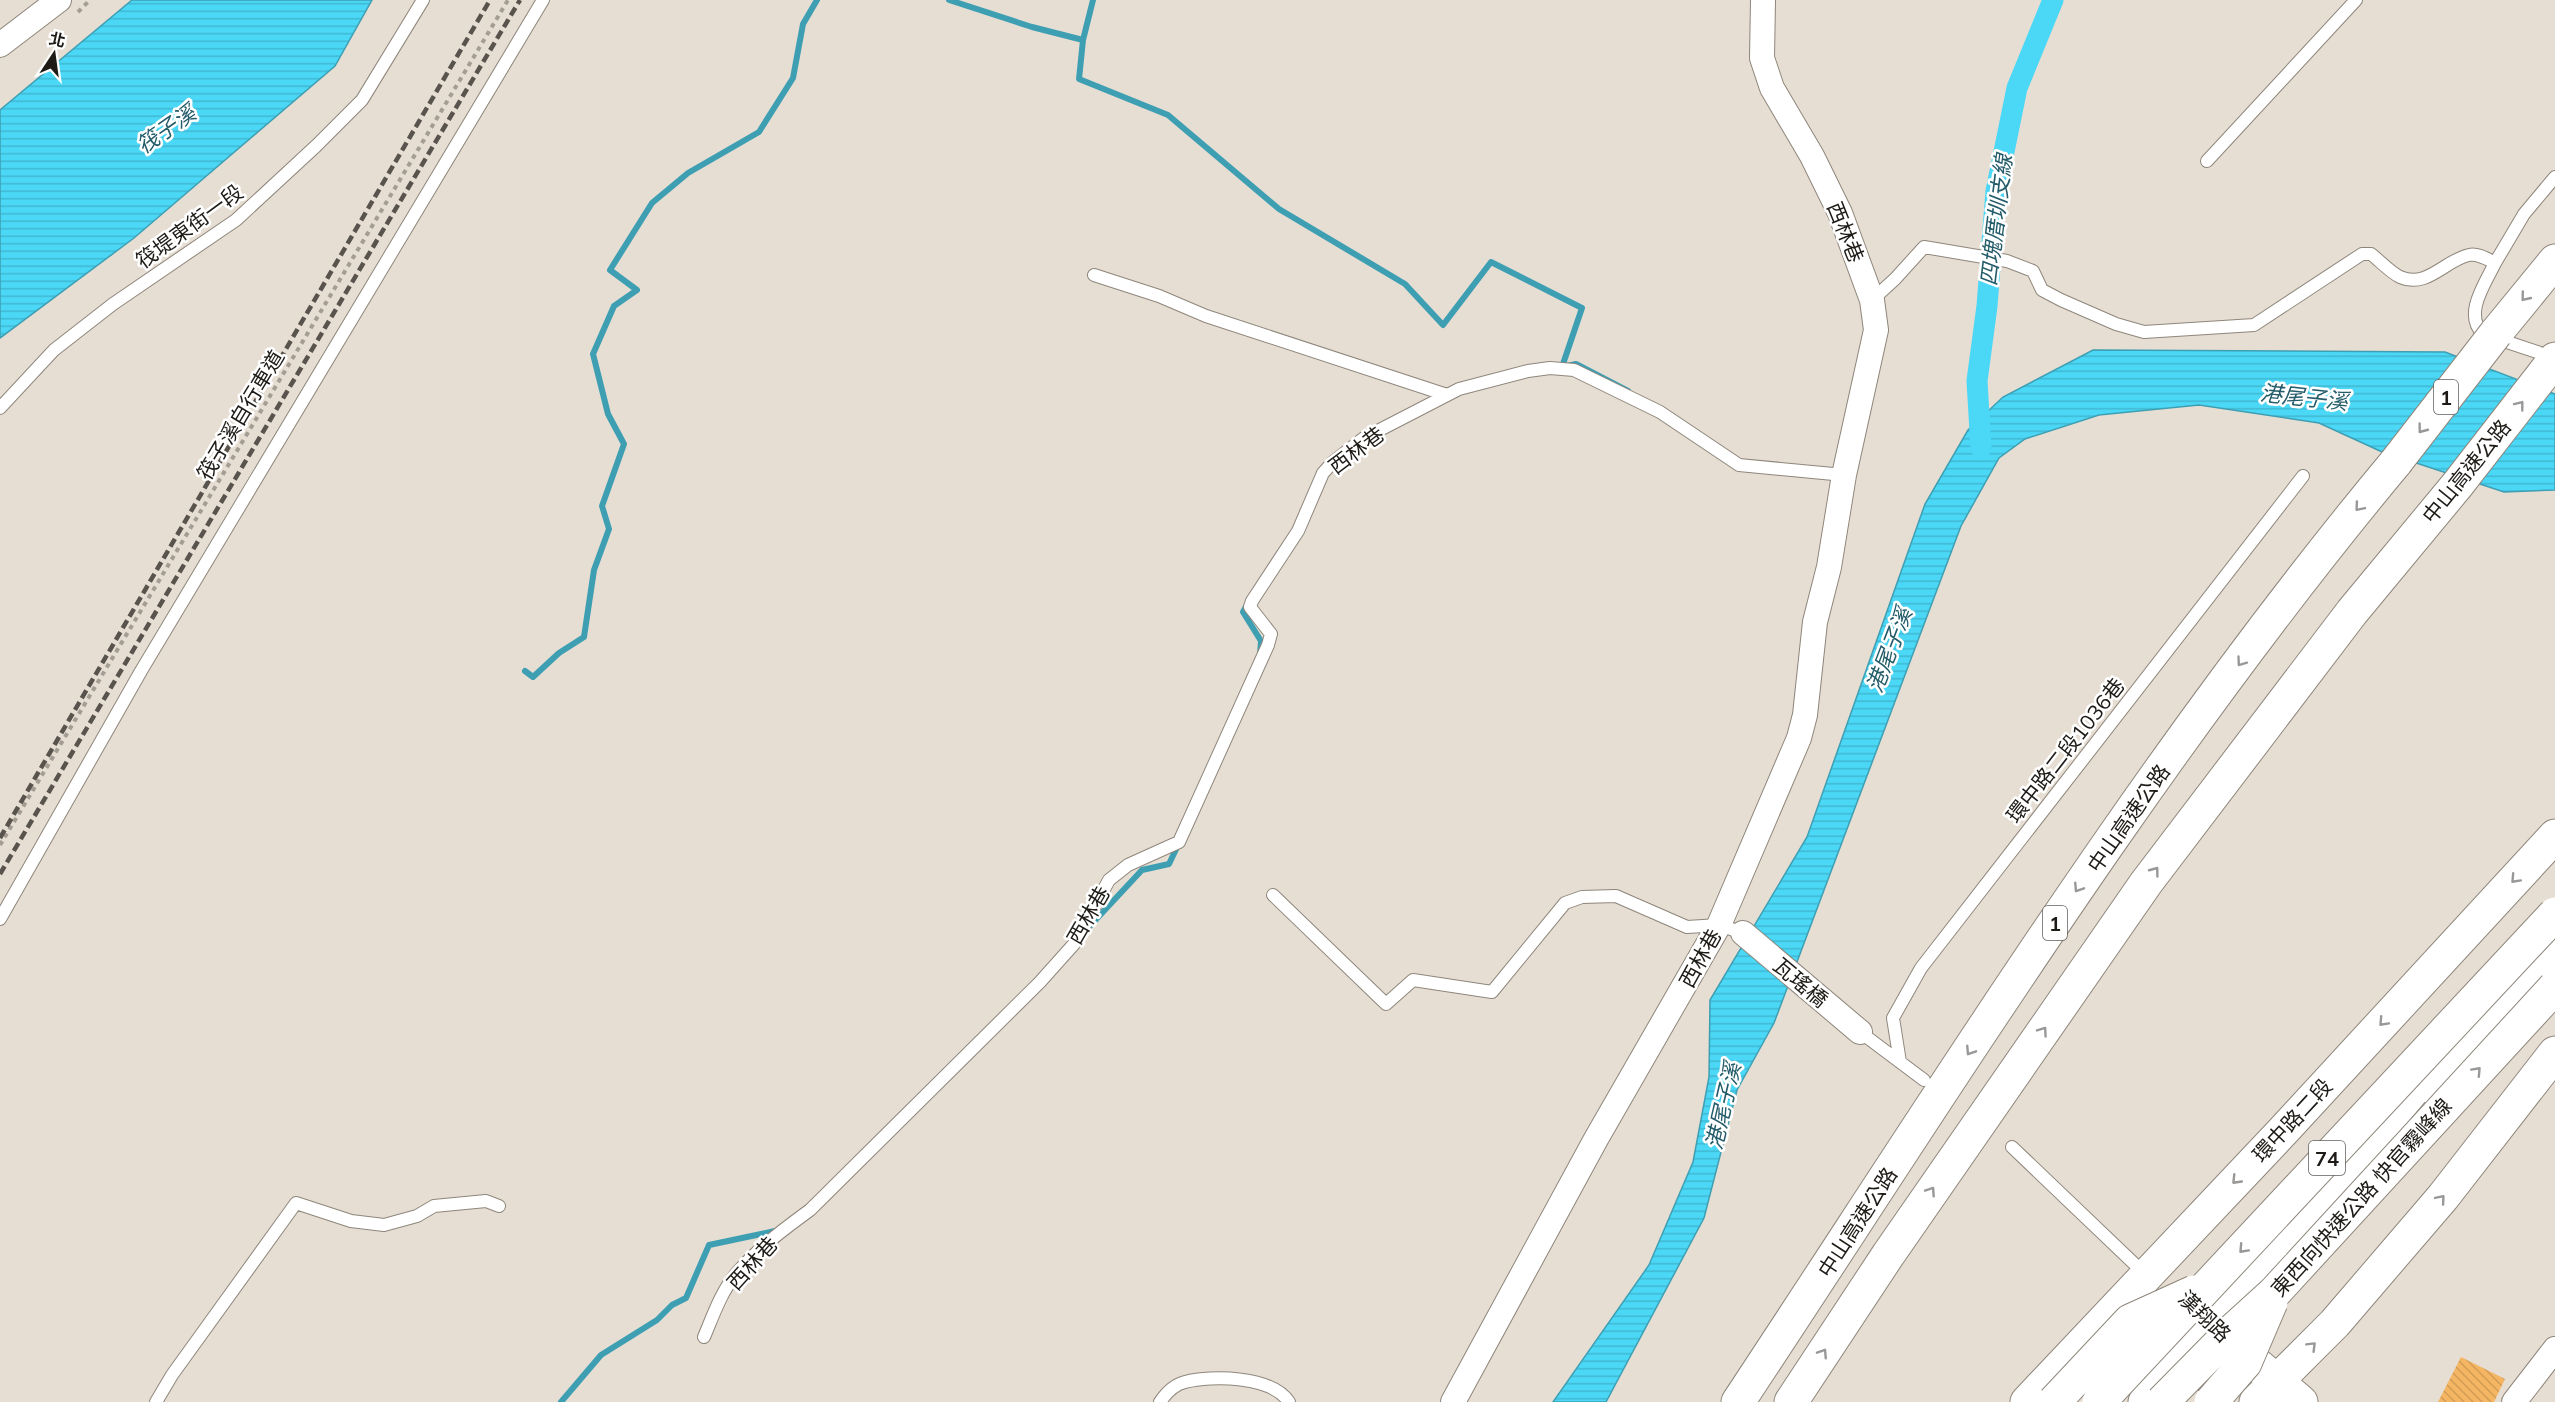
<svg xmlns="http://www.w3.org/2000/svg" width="2555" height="1402" viewBox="0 0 2555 1402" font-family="Mulish,'Noto Sans TC',sans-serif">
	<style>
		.water { fill: url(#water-rules); stroke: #3e9fb3; stroke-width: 1.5 }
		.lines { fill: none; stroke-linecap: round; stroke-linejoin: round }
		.stream { stroke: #3e9fb3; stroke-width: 6 }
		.canal { stroke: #4bd7f6; stroke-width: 21 }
		.building { fill: url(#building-back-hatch) }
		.lane-casing { stroke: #8e867b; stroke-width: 14 }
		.street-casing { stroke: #8e867b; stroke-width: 26 }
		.secondary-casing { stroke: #8e867b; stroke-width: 35 }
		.highway-casing { stroke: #8e867b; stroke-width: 35 }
		.path { stroke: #a49d94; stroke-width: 4; stroke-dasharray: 4.5 4.5; stroke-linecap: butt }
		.lane { stroke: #fff; stroke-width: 12 }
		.street { stroke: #fff; stroke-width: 24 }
		.secondary { stroke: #fff; stroke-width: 33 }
		.highway { stroke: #fff; stroke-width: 33 }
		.rail { stroke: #58534d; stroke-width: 4.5; stroke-dasharray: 9 4.5; stroke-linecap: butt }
		.highway-bridge-casing { stroke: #8e867b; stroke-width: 35; stroke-linecap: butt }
		.highway-bridge { stroke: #fff; stroke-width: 33 }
		.oneway { stroke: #9a9897 }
		.labels { text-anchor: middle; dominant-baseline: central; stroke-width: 5; stroke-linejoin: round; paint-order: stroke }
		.shield { fill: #fff; stroke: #625f5d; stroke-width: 1.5 }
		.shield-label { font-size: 20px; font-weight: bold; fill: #1e1b17 }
		.street-label { font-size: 21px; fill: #1e1b17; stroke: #fff }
		.water-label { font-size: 22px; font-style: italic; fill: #245c6a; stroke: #fff }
	</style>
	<defs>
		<pattern id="water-rules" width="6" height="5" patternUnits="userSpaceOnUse" patternTransform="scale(1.5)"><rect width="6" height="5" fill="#4bd7f6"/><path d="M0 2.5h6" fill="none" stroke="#41b8d2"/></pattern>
		<pattern id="building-back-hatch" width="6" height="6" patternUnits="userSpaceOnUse" patternTransform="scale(1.5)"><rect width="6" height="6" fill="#f5b663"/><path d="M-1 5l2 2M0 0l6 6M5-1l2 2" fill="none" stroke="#d29c55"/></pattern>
	</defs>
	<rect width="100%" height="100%" fill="#e7ded3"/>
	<path class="water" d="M 132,0 L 372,0 L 335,66 L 134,238 L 0,338 L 0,110 Z
		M 2093,350 L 2445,352 L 2555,394 L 2555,490 L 2504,492 L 2380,451 L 2319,423 L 2199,405 L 2099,415 L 2025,439 L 1999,458 L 1961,526 L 1774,1023 L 1737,1090 L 1704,1218 L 1606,1402 L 1553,1402 L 1649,1265 L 1693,1162 L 1709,1077 L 1710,1000 L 1807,837 L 1925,504 L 1968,430 L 2003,397 Z"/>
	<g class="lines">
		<path class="stream" d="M 949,0 L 1032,27 L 1083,40
			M 1093,0 L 1083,40 L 1079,79 L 1168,115 L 1279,209 L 1405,284 L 1443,325 L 1491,262 L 1582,308 L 1562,367
			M 1567,366 L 1576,364 L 1628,391
			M 1248,603 L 1243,612 L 1261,641 L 1260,655
			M 525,671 L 533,677 L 559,653 L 584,637 L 594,570 L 609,529 L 602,506 L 624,444 L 608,414 L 593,354 L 614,306 L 637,290 L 610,270 L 652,203 L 688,173 L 759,132 L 793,78 L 803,24 L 817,0
			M 1088,928 L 1142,870 L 1169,864 L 1179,843
			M 561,1402 L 601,1355 L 657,1320 L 672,1305 L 686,1298 L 709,1245 L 775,1231"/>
		<path class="canal" d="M 1981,448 L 1977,381 L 1987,306 L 1996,191 L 2017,88 L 2053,0"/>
	</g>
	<path class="building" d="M 2461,1357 L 2505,1379 L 2494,1402 L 2438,1402 Z"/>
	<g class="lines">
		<defs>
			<path id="lane" d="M 2207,161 L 2356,0
				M 2495,263 C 2485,284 2463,314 2483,334 L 2555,358
				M 1094,275 L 1159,296 L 1206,316 L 1447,395
				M 1872,300 L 1895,279 L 1924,247 L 2007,261 L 2033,271 L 2042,290 L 2061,300 L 2116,324 L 2144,332 L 2254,325 L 2362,254 L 2371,254 C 2380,261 2390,272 2400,277 C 2427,289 2445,260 2469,255 C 2478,253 2487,259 2495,263 L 2524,214 L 2555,177
				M 0,408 L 54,350 L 113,304 L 236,220 L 316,146 L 362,100 L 423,0
				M 1273,895 L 1386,1004 L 1413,980 L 1492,992 L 1565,903 L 1582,897 L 1616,896 L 1687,927 L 1719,925 L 1743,933
				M 0,919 L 141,671 L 543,0
				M 1860,1032 L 1924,1080
				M 1900,1062 L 1893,1018 L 1921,968 L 2303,476
				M 2012,1147 L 2145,1274
				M 704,1337 C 713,1316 721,1292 736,1274 C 757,1249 784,1229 810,1210 L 1040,982 L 1074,944 L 1109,880 L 1128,865 L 1179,842 L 1268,645 L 1271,634 L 1250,607 L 1252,601 L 1298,531 L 1323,473 L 1333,462 L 1364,438 L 1459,389 L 1528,371 L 1550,368 L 1574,370 L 1660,412 L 1739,465 L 1844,475
				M 156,1402 L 172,1375 L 296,1203 L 351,1221 L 384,1225 L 417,1216 L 434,1206 L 486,1201 L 499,1206
				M 1160,1402 C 1166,1393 1173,1385 1185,1382 C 1212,1375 1272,1376 1289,1402"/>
			<path id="street" d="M 0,45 L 59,0
				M 1743,933 L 1860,1032
				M 1453,1402 L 1596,1139 L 1719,925 L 1799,738 L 1805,715 L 1815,622 L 1829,567 L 1844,475 L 1876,330 L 1872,300 L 1840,213 L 1812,156 L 1772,88 L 1762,58 L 1763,0
				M 2514,1402 L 2555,1349"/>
			<path id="secondary" d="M 2433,1088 L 2496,1014 L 2555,953
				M 2260,1367 L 2301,1402
				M 2027,1402 L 2283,1131 L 2555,836
				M 2145,1402 L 2211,1322 L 2278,1251 L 2440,1058
				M 2256,1402 L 2335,1323 L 2443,1197 L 2555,1053"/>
			<path id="highway" d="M 2496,333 L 2555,261
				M 1738,1402 C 1949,1083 2151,756 2396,462
				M 1791,1402 L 1888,1255 L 2146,883 L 2352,612 L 2458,484 L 2555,359"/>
		</defs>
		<use href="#lane" class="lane-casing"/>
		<use href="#street" class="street-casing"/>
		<use href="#secondary" class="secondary-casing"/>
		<use href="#highway" class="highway-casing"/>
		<path class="path" d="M 78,12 L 90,0
			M 0,845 L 508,0"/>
		<use href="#lane" class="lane"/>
		<use href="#street" class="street"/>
		<use href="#secondary" class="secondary"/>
		<use href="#highway" class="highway"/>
		<path class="rail" d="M 0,838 L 490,0
			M 0,874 L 520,0"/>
		<defs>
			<path id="highway-bridge" d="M 2396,462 L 2496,333
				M 2054,1402 L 2130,1321 L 2194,1292
				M 2099,1402 L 2555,914
				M 2162,1402 L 2230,1333 L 2274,1293 L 2555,987
				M 2211,1402 L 2245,1363 L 2271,1302"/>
		</defs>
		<use href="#highway-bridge" class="highway-bridge-casing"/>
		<use href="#highway-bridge" class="highway-bridge"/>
	</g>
	<defs><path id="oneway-chevron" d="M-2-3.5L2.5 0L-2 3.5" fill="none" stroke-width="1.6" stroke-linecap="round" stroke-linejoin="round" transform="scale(1.5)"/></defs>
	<g class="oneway">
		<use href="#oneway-chevron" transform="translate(2525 297) rotate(129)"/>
		<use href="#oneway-chevron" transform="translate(2520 405) rotate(-52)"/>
		<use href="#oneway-chevron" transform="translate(2422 429) rotate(127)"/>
		<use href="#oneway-chevron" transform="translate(2359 507) rotate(130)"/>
		<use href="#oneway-chevron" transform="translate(2241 662) rotate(126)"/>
		<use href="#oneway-chevron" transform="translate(2155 871) rotate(-53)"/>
		<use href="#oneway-chevron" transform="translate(2515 879) rotate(133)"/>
		<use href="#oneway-chevron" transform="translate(2078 888) rotate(123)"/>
		<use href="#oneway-chevron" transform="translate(2383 1022) rotate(133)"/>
		<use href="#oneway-chevron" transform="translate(2043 1031) rotate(-55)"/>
		<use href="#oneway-chevron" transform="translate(1970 1051) rotate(123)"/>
		<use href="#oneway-chevron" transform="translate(2477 1071) rotate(-47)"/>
		<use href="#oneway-chevron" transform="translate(2236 1180) rotate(134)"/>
		<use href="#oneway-chevron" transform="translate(1931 1191) rotate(-56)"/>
		<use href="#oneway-chevron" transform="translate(2441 1199) rotate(-50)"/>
		<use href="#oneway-chevron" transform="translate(2243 1249) rotate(133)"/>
		<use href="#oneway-chevron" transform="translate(2312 1346) rotate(-45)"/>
		<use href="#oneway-chevron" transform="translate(1823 1353) rotate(-57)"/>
	</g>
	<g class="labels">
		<g class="shield">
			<rect x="2434" y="380" width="24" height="34" rx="4.5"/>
			<rect x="2043" y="906" width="24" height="34" rx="4.5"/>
			<rect x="2309" y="1141" width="36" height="34" rx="4.5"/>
		</g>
		<g class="shield-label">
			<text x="2446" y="397">1</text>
			<text x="2055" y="923">1</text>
			<text x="2327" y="1158">74</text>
		</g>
		<g class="street-label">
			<text transform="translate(189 226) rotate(-36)">筏堤東街一段</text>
			<text transform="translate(1846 232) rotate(68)">西林巷</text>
			<text transform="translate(240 415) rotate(-59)">筏子溪自行車道</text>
			<text transform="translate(1356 450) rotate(-37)">西林巷</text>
			<text transform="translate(2466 471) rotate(-51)">中山高速公路</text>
			<text transform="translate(2065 750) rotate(-52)">環中路二段1036巷</text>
			<text transform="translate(2128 818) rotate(-55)">中山高速公路</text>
			<text transform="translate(1088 915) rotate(-60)">西林巷</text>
			<text transform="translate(1700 958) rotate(-61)">西林巷</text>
			<text transform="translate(1801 982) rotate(40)">瓦瑤橋</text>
			<text transform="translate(2292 1120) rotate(-47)">環中路二段</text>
			<text transform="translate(2361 1197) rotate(-48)">東西向快速公路 快官霧峰線</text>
			<text transform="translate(1857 1222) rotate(-57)">中山高速公路</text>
			<text transform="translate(752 1263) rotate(-48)">西林巷</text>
			<text transform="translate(2205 1316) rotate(44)">漢翔路</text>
		</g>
		<g class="water-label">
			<text transform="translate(166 129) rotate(-35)">筏子溪</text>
			<text transform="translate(1996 220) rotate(-83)">四塊厝圳支線</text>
			<text transform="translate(2304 397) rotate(6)">港尾子溪</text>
			<text transform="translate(1889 650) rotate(-69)">港尾子溪</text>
			<text transform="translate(1723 1106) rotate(-77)">港尾子溪</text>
		</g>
	</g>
	<g transform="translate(54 54) rotate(13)" stroke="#ffffff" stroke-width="4.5" paint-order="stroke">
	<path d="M0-4.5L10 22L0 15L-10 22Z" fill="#1e1b17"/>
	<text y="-9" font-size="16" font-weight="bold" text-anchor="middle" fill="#1e1b17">北</text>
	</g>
</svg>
